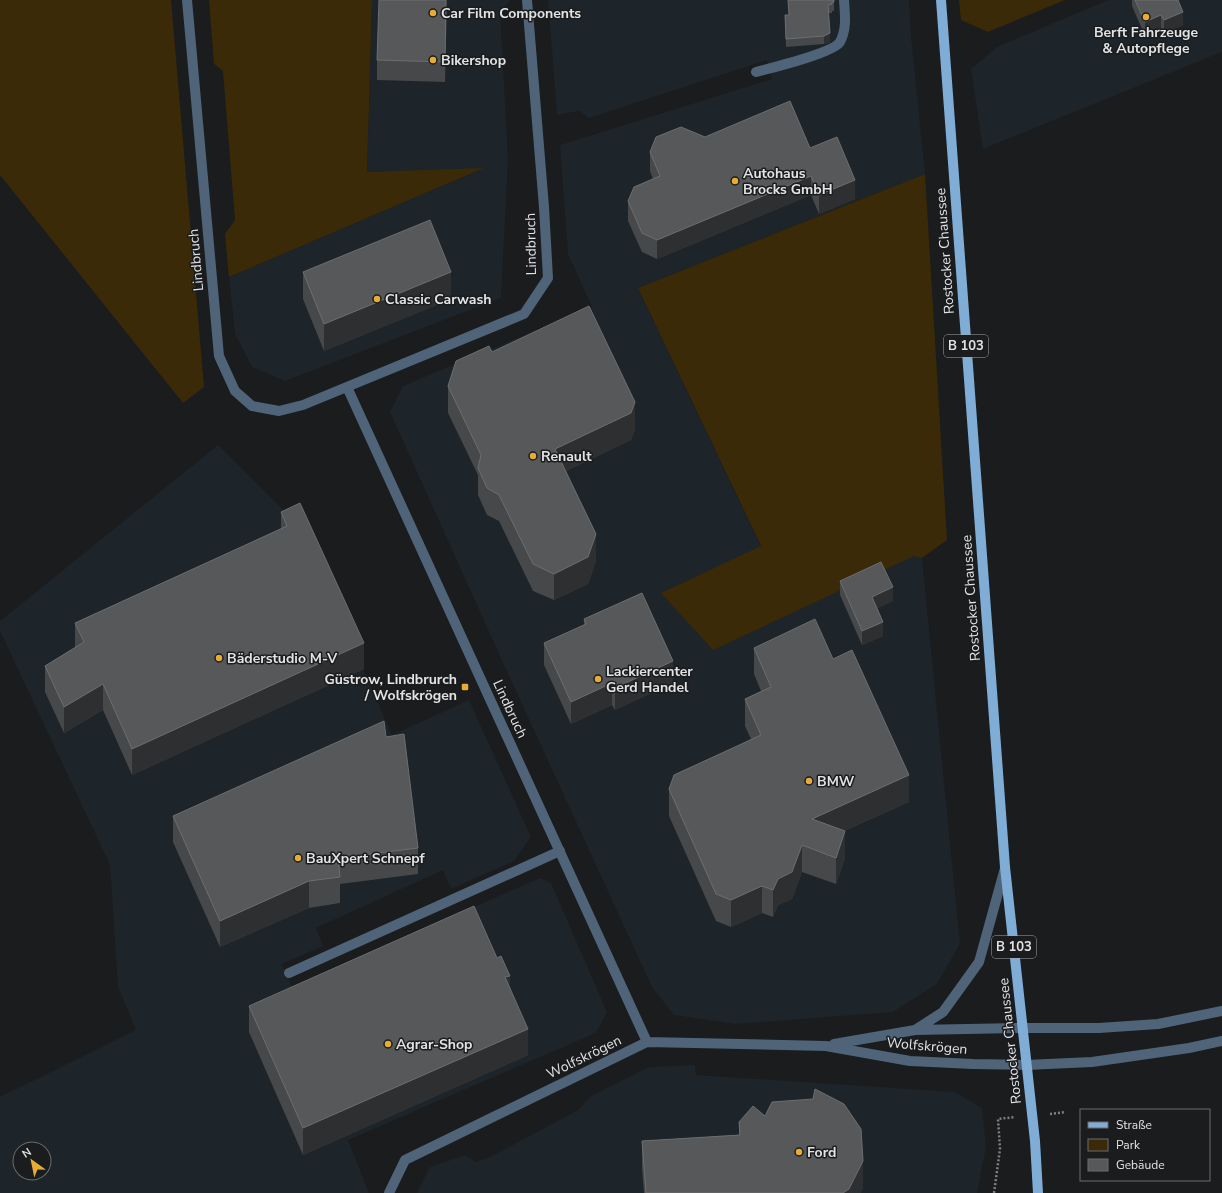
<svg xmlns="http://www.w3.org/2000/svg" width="1222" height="1193" viewBox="0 0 1222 1193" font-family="'Nunito Sans',sans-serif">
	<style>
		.built { fill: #1d242a; fill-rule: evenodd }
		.green { fill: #3b2a07 }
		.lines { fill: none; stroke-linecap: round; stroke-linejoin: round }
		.path { stroke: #7f8182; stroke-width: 2.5; stroke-dasharray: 2 2; stroke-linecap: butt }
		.lane { stroke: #4f6478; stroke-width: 10 }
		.street { stroke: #4f6478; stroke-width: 10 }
		.primary { stroke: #80add6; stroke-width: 10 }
		.wall { fill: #46484a }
		.shaded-wall { fill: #2d2f31 }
		.building { fill: #56585a; stroke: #6c6e70 }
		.poi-dot { fill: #e7ac36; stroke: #1a1c1e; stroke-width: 1.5 }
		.labels { text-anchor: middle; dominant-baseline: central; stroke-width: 3; stroke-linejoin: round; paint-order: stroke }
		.shield { fill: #1a1c1e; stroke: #a5a7a9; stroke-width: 1 }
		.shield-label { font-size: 13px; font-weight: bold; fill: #e1e3e4 }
		.poi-label { font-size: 14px; font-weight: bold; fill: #e1e3e4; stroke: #1a1c1e; text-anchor: start }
		.street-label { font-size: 14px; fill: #e1e3e4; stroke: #1a1c1e }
	</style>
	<rect width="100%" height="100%" fill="#1a1c1e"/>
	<path class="built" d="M 372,0 L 511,0 L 500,11 L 508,158 L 501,298 L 285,381 L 252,367 L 235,334 L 229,277 L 482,169 L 367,172 Z
		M 548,0 L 909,0 L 911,35 L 925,174 L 638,288 L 761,547 L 661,593 L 914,556 L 922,558 L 960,944 L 937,984 L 893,1012 L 735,1024 L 674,1015 L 652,987 L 504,665 L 390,412 L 403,386 L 592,307 L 568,254 L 560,145 L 772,79 L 767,60 L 589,118 L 579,111 L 557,115 Z
		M 1108,0 L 1222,0 L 1222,52 L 983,149 L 971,69 L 997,47 Z
		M 218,445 L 301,528 L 392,735 L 469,700 L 531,837 L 514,861 L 451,889 L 443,870 L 316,928 L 323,946 L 282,964 L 292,987 L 540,878 L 551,883 L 607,1012 L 596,1033 L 348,1140 L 369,1193 L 0,1193 L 0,1097 L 136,1030 L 118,987 L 110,865 L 0,631 L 0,621 ZM 20,1149 L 44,1149 L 44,1173 L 20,1173 Z
		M 695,1065 L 696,1075 L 955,1092 L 982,1108 L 986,1147 L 977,1193 L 417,1193 L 430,1167 L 465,1155 L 476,1162 L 490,1157 L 578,1110 L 591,1096 L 649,1067 Z"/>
	<path class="green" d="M 0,0 L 171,0 L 204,387 L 183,403 L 0,175 Z
		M 209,0 L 372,0 L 367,172 L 484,168 L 229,277 L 225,234 L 235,220 L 223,71 L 214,64 Z
		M 959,0 L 1065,0 L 988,32 L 961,20 Z
		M 925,174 L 947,540 L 922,558 L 914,556 L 713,650 L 661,593 L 761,546 L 638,288 Z"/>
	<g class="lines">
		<path class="path" d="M 1050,1114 L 1065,1112
			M 994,1193 L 1000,1149 L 998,1119 L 1015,1117"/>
		<path class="lane" d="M 756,72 C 771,68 833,53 840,42 C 847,29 845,15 844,0
			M 289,973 L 560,851"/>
		<path class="street" d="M 187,0 L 219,356 L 235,391 L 252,406 L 279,411 L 303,405 L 524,314 L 548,278 L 544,207 L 527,0
			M 347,387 L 647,1042
			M 915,1030 L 943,1012 L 979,962 L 1005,868
			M 834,1044 L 915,1030 L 1022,1028 L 1099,1028 L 1158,1024 L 1222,1011
			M 389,1193 L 405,1160 L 647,1042 L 826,1046 L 910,1061 L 973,1064 L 1026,1065 L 1092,1062 L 1189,1048 L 1222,1041"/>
		<path class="primary" d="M 941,0 L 1005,867 L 1035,1141 L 1038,1193"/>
	</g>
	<path class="wall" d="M 447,0 L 445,82 L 377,80 L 377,60 Z
		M 788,0 L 834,0 L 834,11 L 832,11 L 832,13 L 828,13 L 830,42 L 824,44 L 786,47 L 785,15 L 789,15 Z
		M 1132,0 L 1178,0 L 1183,25 L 1164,34 L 1161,29 L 1145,36 L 1132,6 Z
		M 705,137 L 810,148 L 855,199 L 819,214 L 811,195 L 657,259 L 642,252 L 628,221 L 628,201 L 653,179 L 650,171 L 650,152 Z
		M 303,272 L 451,299 L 324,351 L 303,299 Z
		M 448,386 L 635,428 L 631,440 L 566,471 L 596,561 L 588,584 L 554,600 L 533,591 L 499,521 L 487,515 L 478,495 L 478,475 L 448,413 Z
		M 281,512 L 364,669 L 132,775 L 103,710 L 64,733 L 45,692 L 45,666 L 75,648 L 75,623 L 281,529 Z
		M 840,581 L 893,601 L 877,608 L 883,636 L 862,645 L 840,595 Z
		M 584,619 L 673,683 L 615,710 L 612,705 L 571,724 L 544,665 L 544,643 L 584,625 Z
		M 754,648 L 833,659 L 909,802 L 844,831 L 845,858 L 836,884 L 802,872 L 792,899 L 778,905 L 773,917 L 762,913 L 731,927 L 716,921 L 669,816 L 669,789 L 751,739 L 745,726 L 745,699 L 761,691 L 754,674 Z
		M 386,737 L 418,848 L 418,874 L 340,884 L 340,903 L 309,908 L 220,947 L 173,842 L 173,816 Z
		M 510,987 L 528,1055 L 303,1155 L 249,1032 L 249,1006 Z
		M 765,1116 L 863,1188 L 860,1193 L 644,1193 L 642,1168 L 642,1141 L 739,1135 L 739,1122 Z"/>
	<path class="shaded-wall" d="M 446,0 L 447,0 L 445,82 L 445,62 Z
		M 1183,12 L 1183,25 L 1164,34 L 1164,20 Z
		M 1161,15 L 1161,29 L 1145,36 L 1145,22 Z
		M 830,33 L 830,42 L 824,44 L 824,36 Z
		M 811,176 L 811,195 L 657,259 L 657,240 Z
		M 855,180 L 855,199 L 819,214 L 819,195 Z
		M 451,272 L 451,299 L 324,351 L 324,324 Z
		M 635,402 L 635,428 L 631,440 L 555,476 L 555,449 Z
		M 596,534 L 596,561 L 588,584 L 554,600 L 554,574 Z
		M 893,587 L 893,601 L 872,611 L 872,597 Z
		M 883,622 L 883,636 L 862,645 L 862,631 Z
		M 364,643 L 364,669 L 132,775 L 132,749 Z
		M 673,661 L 673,683 L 615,710 L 615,688 Z
		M 612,683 L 612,705 L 571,724 L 571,702 Z
		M 103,684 L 103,710 L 64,733 L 64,707 Z
		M 909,775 L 909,802 L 812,845 L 812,819 Z
		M 845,831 L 845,858 L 836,884 L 836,858 Z
		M 802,845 L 802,872 L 792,899 L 778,905 L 773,917 L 773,890 L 778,879 Z
		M 309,881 L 309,908 L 220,947 L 220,921 Z
		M 762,886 L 762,913 L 731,927 L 731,900 Z
		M 510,976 L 510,1002 L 505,977 Z
		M 528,1029 L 528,1055 L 303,1155 L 303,1128 Z
		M 863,1161 L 863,1188 L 860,1193 L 843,1193 Z"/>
	<path class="building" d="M 379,0 L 446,0 L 445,62 L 377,60 Z
		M 788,0 L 834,0 L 834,2 L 832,2 L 832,4 L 828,5 L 830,33 L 824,36 L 786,39 L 785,15 L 789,15 Z
		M 1135,0 L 1178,0 L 1183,12 L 1164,20 L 1161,15 L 1145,22 Z
		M 790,101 L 810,148 L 837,137 L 855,180 L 819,195 L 811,176 L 657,240 L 642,233 L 628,201 L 634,187 L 660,176 L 650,152 L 656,137 L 681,127 L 705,137 Z
		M 430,220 L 451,272 L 324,324 L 303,272 Z
		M 589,306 L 635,402 L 631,413 L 555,449 L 596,534 L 588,557 L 554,574 L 533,564 L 499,495 L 487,488 L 478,468 L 481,455 L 448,386 L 456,361 L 489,346 L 492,352 Z
		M 300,503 L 364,643 L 132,749 L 103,684 L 64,707 L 45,666 L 84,642 L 75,623 L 287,526 L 281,512 Z
		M 881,562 L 893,587 L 872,597 L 883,622 L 862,631 L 840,581 Z
		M 642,593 L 673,661 L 615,688 L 612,683 L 571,702 L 544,643 L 586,624 L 584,619 Z
		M 815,619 L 833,659 L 852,650 L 909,775 L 812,819 L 845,831 L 836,858 L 802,845 L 792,872 L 778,879 L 773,890 L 762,886 L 731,900 L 716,894 L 669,789 L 674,775 L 761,735 L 745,699 L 771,687 L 754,648 Z
		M 384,721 L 386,737 L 404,734 L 418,848 L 338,858 L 340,877 L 309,881 L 220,921 L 173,816 Z
		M 474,906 L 497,958 L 501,956 L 510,976 L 505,977 L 528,1029 L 303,1128 L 249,1006 Z
		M 815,1089 L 844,1104 L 861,1129 L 863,1161 L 849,1189 L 843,1193 L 646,1193 L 642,1141 L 740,1135 L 739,1122 L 753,1106 L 765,1116 L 772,1102 L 813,1099 Z"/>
	<g class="poi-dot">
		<circle cx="433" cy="13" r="4"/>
		<circle cx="1146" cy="17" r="4"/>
		<circle cx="433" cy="60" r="4"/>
		<circle cx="735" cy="181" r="4"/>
		<circle cx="377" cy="299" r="4"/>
		<circle cx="533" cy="456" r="4"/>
		<circle cx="219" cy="658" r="4"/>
		<circle cx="598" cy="679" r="4"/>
		<rect x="461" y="683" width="8" height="8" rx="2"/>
		<circle cx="809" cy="781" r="4"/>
		<circle cx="298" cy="858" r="4"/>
		<circle cx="388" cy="1044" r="4"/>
		<circle cx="799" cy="1152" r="4"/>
	</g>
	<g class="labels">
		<g class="shield">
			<rect x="944" y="335" width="44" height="22" rx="3"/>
			<rect x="992" y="936" width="44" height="22" rx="3"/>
		</g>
		<g class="shield-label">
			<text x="966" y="346">B 103</text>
			<text x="1014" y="947">B 103</text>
		</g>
		<g class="poi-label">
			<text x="441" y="13">Car Film Components</text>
			<text x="1146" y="32" text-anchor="middle">Berft Fahrzeuge<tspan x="1146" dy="16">&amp; Autopflege</tspan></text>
			<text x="441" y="60">Bikershop</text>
			<text x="743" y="173">Autohaus<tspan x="743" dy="16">Brocks GmbH</tspan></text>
			<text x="385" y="299">Classic Carwash</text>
			<text x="541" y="456">Renault</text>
			<text x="227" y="658">Bäderstudio M-V</text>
			<text x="606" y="671">Lackiercenter<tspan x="606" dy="16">Gerd Handel</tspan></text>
			<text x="457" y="679" text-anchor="end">Güstrow, Lindbrurch<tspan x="457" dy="16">/ Wolfskrögen</tspan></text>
			<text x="817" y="781">BMW</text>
			<text x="306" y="858">BauXpert Schnepf</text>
			<text x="396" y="1044">Agrar-Shop</text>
			<text x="807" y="1152">Ford</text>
		</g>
		<g class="street-label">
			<text transform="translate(531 244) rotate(-91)">Lindbruch</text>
			<text transform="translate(945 251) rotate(-94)">Rostocker Chaussee</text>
			<text transform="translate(196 260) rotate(-95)">Lindbruch</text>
			<text transform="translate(971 598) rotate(-94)">Rostocker Chaussee</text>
			<text transform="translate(510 709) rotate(65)">Lindbruch</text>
			<text transform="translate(1010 1041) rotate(-96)">Rostocker Chaussee</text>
			<text transform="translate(927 1046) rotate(5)">Wolfskrögen</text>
			<text transform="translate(584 1057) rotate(-26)">Wolfskrögen</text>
		</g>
	</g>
	<rect x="1080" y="1109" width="130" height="72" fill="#1a1c1e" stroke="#6a6c6d"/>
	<rect x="1088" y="1122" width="20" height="6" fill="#80add6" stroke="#6a6c6d"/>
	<text x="1116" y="1129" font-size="12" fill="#e1e3e4">Straße</text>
	<rect x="1088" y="1139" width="20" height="12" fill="#3b2a07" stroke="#6a6c6d"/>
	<text x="1116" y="1149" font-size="12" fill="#e1e3e4">Park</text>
	<rect x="1088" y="1159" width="20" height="12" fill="#56585a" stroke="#6a6c6d"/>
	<text x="1116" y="1169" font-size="12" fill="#e1e3e4">Gebäude</text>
	<g transform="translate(32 1161) rotate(327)"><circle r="19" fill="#1a1c1e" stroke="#6a6c6d"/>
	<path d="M0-3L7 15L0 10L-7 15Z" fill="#e7ac36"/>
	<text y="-6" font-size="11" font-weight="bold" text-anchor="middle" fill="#e1e3e4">N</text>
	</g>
</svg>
